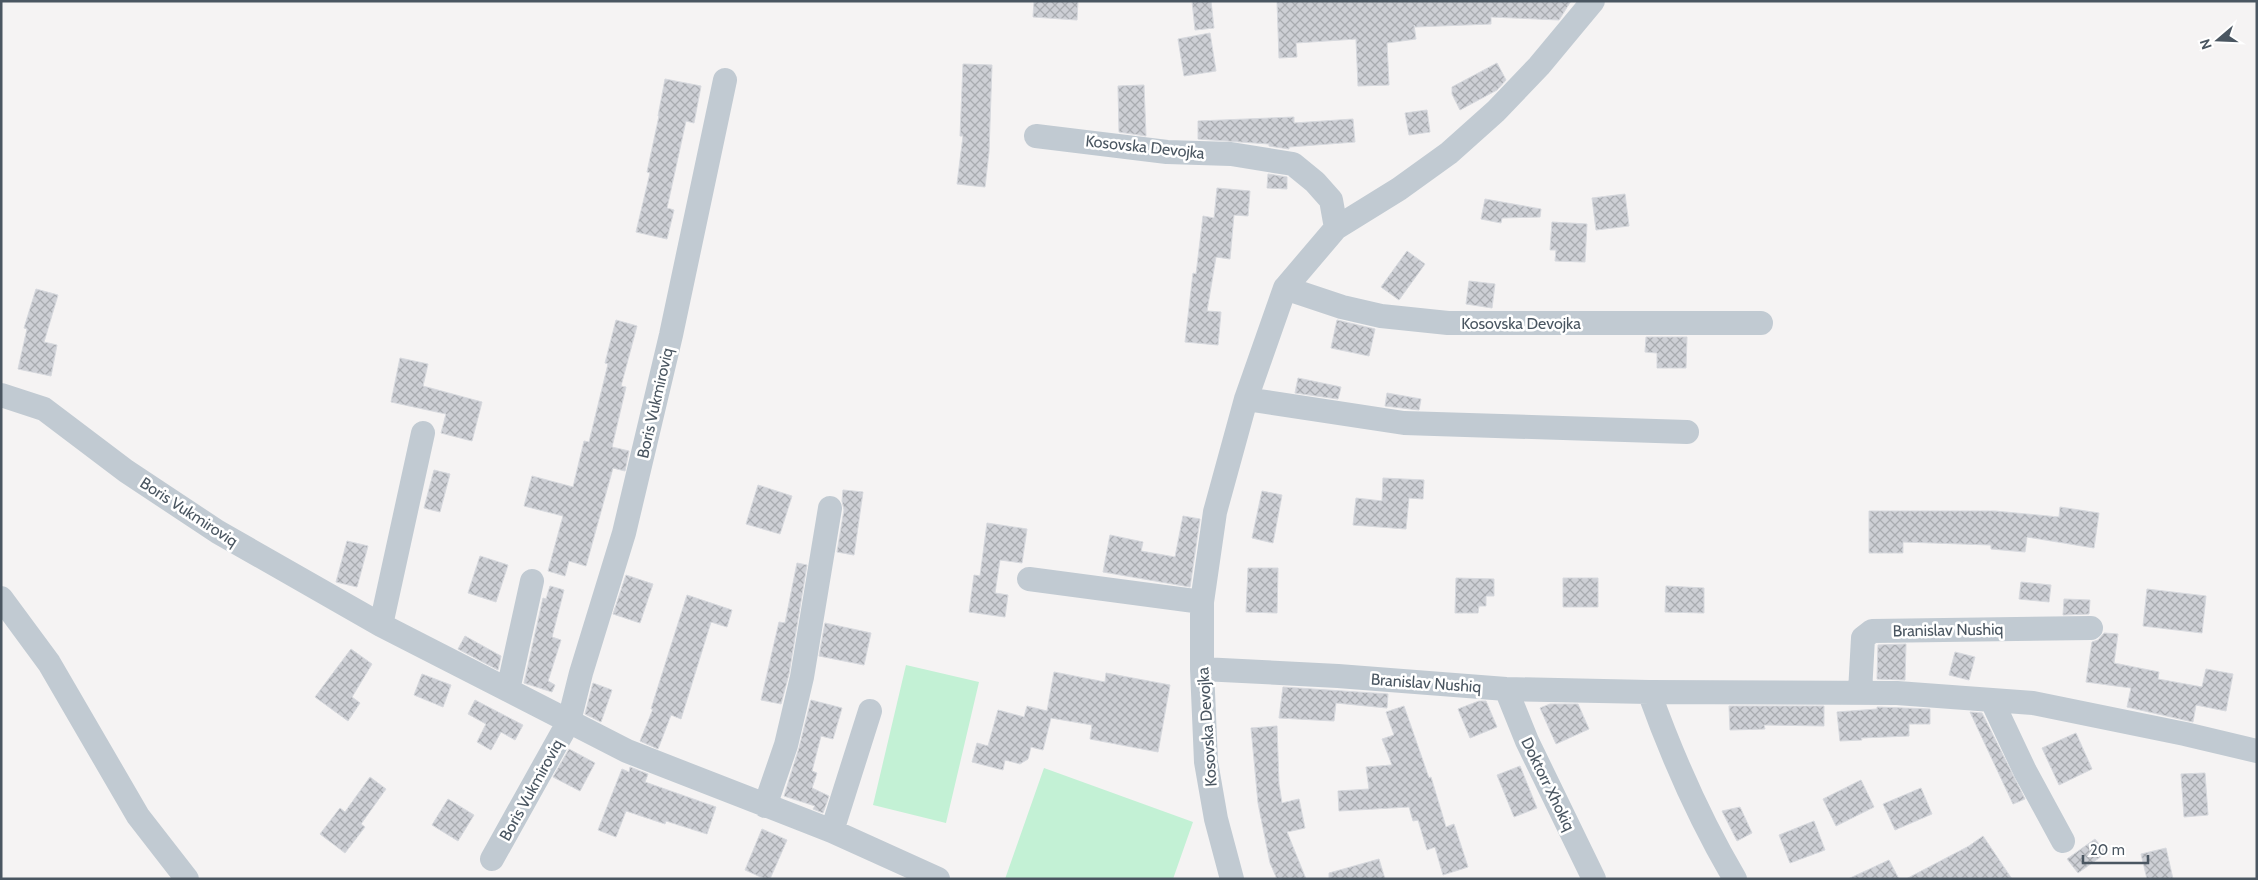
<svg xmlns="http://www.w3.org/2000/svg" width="2258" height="880" viewBox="0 0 2258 880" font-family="Cabin,sans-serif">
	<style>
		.pitch { fill: #c3f1d5 }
		.building { fill: url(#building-cross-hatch); stroke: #d7d9de }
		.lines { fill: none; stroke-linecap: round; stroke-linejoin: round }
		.minor { stroke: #c1cad2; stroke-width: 24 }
		.labels { text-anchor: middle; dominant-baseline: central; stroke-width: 5; stroke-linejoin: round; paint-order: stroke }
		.street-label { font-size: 16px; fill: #4a5661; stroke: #fff }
	</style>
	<defs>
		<pattern id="building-cross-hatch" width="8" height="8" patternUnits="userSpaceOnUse" patternTransform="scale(1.25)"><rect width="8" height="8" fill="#cdcfd5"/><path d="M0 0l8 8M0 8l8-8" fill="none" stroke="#a8abb0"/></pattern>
	</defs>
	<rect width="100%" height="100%" fill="#f5f3f3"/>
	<path class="pitch" d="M 906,665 L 979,682 L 946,823 L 873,805 Z
		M 1044,768 L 1193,822 L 1173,879 L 1005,879 Z"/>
	<path class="building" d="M 1034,1 L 1078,1 L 1077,20 L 1033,17 Z
		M 1192,1 L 1211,1 L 1214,28 L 1195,30 Z
		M 1277,1 L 1571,1 L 1559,20 L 1491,17 L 1491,24 L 1415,27 L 1414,25 L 1416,39 L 1387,43 L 1389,85 L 1358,86 L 1356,39 L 1296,43 L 1297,57 L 1279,58 Z
		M 1210,33 L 1216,71 L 1184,76 L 1178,39 Z
		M 1497,63 L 1506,80 L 1497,90 L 1460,110 L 1452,94 L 1452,87 Z
		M 963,64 L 992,65 L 989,152 L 985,187 L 957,184 L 963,136 L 960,136 Z
		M 665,79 L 701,86 L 694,123 L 686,121 L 667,208 L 674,210 L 667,239 L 636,232 L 650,173 L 647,172 L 659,116 L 658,116 Z
		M 1144,85 L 1146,136 L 1119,132 L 1118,86 Z
		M 1427,110 L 1430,132 L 1409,135 L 1405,113 Z
		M 1294,117 L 1294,123 L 1353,119 L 1355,142 L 1289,147 L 1289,149 L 1269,146 L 1269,144 L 1198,139 L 1198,121 Z
		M 1268,174 L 1287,177 L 1287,189 L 1267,188 Z
		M 1217,188 L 1250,191 L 1248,216 L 1234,215 L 1230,259 L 1216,257 L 1207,311 L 1221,312 L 1218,345 L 1185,342 L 1193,273 L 1196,274 L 1203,216 L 1214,218 Z
		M 1625,194 L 1629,226 L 1596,230 L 1592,198 Z
		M 1485,199 L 1541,209 L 1540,217 L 1502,218 L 1501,223 L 1481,219 Z
		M 1552,222 L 1587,224 L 1585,262 L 1555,261 L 1556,250 L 1550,250 Z
		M 1407,251 L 1425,264 L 1399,300 L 1381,287 Z
		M 1469,281 L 1495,284 L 1492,308 L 1466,304 Z
		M 36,289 L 58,295 L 44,342 L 57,345 L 51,376 L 18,369 L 27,329 L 24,328 Z
		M 616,320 L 637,326 L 621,386 L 626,387 L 612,447 L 629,451 L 625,471 L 613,468 L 586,566 L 569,561 L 565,576 L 548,571 L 563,516 L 524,506 L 532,476 L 573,487 L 584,441 L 589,442 L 608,364 L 605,363 Z
		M 1337,320 L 1375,329 L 1369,356 L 1331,348 Z
		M 1646,337 L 1687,337 L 1686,368 L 1657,368 L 1657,353 L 1645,352 Z
		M 400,358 L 428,364 L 423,386 L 482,402 L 472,441 L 441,433 L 446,414 L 391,402 Z
		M 1298,378 L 1341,387 L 1338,399 L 1295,393 Z
		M 1387,393 L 1421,399 L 1419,410 L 1385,406 Z
		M 434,470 L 450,474 L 440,512 L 424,508 Z
		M 1383,478 L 1424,480 L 1423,499 L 1409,498 L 1406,529 L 1353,525 L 1356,498 L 1382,501 Z
		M 758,485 L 792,496 L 780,534 L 746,524 Z
		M 843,490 L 863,492 L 854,555 L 837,552 L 844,510 L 842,501 Z
		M 1262,491 L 1282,495 L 1273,543 L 1252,538 Z
		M 2060,507 L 2099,513 L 2094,548 L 2027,537 L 2025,552 L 1991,549 L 1991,545 L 1903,542 L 1903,553 L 1869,553 L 1869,511 L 1995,511 L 2059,517 Z
		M 1183,516 L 1200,519 L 1190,587 L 1103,572 L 1110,535 L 1143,542 L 1141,551 L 1175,557 Z
		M 987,523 L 1027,529 L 1022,563 L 1000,560 L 995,593 L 1008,595 L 1005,617 L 969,612 L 974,575 L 980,576 Z
		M 347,541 L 368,546 L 357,587 L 336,582 Z
		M 480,556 L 508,565 L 496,602 L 468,593 Z
		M 797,563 L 807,565 L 789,674 L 781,704 L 761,700 L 779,622 L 785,623 Z
		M 1248,568 L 1278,568 L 1277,613 L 1246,612 Z
		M 626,575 L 653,584 L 640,623 L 613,614 Z
		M 1456,578 L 1494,579 L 1494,596 L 1486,596 L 1486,606 L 1479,606 L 1478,613 L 1455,613 Z
		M 1563,578 L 1598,578 L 1598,607 L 1563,607 Z
		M 2021,582 L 2051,585 L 2049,602 L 2019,599 Z
		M 550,586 L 564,590 L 552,637 L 561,640 L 548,681 L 555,685 L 552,692 L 524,683 L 543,598 L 546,599 Z
		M 1666,586 L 1704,588 L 1704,613 L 1665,612 Z
		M 2147,589 L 2206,596 L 2202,633 L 2143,626 Z
		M 687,595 L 732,610 L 727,627 L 711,622 L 681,719 L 671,715 L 658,749 L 640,741 L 653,709 L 651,709 Z
		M 2064,599 L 2090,600 L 2089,614 L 2063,615 Z
		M 825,623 L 871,633 L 864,665 L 819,656 Z
		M 2104,633 L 2118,634 L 2114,663 L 2159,672 L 2158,679 L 2202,687 L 2206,669 L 2233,674 L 2226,711 L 2196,705 L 2193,722 L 2127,707 L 2131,688 L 2086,682 L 2092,642 L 2098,640 Z
		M 465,636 L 501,656 L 498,670 L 458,649 Z
		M 1906,644 L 1905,680 L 1877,679 L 1878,645 Z
		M 351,649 L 372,664 L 352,697 L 360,703 L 348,721 L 315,697 Z
		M 1955,652 L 1975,657 L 1969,680 L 1949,675 Z
		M 1054,672 L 1105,682 L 1106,673 L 1170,685 L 1158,752 L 1090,739 L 1092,725 L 1051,718 L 1043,750 L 1031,747 L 1028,759 L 1020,764 L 1005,760 L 1003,770 L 972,762 L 977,743 L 988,746 L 998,710 L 1024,717 L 1027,706 L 1047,711 Z
		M 422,674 L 451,685 L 443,707 L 414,695 Z
		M 593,683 L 612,690 L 601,722 L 585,714 Z
		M 1283,687 L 1388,694 L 1387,708 L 1336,703 L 1334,721 L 1279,718 Z
		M 475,700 L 523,725 L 515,740 L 501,732 L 491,750 L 477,742 L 486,724 L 468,714 Z
		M 811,700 L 842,708 L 833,739 L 821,736 L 812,771 L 817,773 L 812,788 L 829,796 L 823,813 L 813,809 L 815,806 L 784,796 L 799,748 Z
		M 1479,701 L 1486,701 L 1497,727 L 1470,738 L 1458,709 Z
		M 1550,704 L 1578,704 L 1589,729 L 1556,744 L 1540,708 Z
		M 1404,706 L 1429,778 L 1431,777 L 1446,827 L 1454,824 L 1468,867 L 1443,875 L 1435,847 L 1427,850 L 1418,820 L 1413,821 L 1409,807 L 1339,811 L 1338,791 L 1369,789 L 1366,767 L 1392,765 L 1382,739 L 1394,735 L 1386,712 Z
		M 1729,706 L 1824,706 L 1824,726 L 1764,725 L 1765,729 L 1730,730 Z
		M 1877,707 L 1930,709 L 1930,724 L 1909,724 L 1909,736 L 1861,738 L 1862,740 L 1840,741 L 1837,712 L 1877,709 Z
		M 1970,712 L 1982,713 L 2025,799 L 2013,804 Z
		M 1277,726 L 1279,784 L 1282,803 L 1299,799 L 1305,828 L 1287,832 L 1306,879 L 1277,879 L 1270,863 L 1258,803 L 1251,728 Z
		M 2076,733 L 2092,769 L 2059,785 L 2042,748 Z
		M 569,749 L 595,763 L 580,791 L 553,777 Z
		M 1520,766 L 1537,808 L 1514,817 L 1497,775 Z
		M 630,767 L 648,774 L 645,782 L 716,807 L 707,834 L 666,821 L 665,824 L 626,811 L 616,837 L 598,830 L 622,769 L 629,772 Z
		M 2205,773 L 2208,815 L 2184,817 L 2181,774 Z
		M 370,777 L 386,789 L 361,824 L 365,827 L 345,853 L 320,834 L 340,808 L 345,812 Z
		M 1861,780 L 1874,807 L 1836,826 L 1823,799 Z
		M 1921,788 L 1932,814 L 1895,830 L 1883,804 Z
		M 448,799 L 474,815 L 458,841 L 432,825 Z
		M 1740,807 L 1752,833 L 1737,841 L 1722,811 Z
		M 1814,821 L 1825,850 L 1790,863 L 1779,835 Z
		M 762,829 L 787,840 L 770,879 L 765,879 L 745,870 Z
		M 1983,836 L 2012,879 L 1906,879 L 1969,846 Z
		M 2095,839 L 2106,853 L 2078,873 L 2067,859 Z
		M 2166,848 L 2173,879 L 2147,879 L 2141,854 Z
		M 1379,859 L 1385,879 L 1329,879 L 1329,873 Z
		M 1889,860 L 1899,879 L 1848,879 Z"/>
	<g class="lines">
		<path class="minor" d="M 1036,136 L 1167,152 L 1231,154 L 1293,164 L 1315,182 L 1331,200 L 1336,228
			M 1285,288 L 1342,307 L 1381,316 L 1448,323 L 1761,323
			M 1,395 L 44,409 L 126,471 L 218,532 L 381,625 L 627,751 L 832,831 L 938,879
			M 1246,399 L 1404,423 L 1687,432
			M 1029,579 L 1202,602
			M 1,598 L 49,663 L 138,816 L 187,879
			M 381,625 L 423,433
			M 1202,669 L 1338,676 L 1506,689 L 1649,692 L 1897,693 L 2033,703 L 2185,734 L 2257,751
			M 1506,689 L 1527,741 L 1594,879
			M 508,690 L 532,581
			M 1649,692 C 1672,756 1700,820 1735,879
			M 1860,692 L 1863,638 L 1872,631 L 2091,628
			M 1992,701 L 2025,771 L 2063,841
			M 765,806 L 786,745 L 802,677 L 830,508
			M 832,831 L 870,711
			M 492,859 L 569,721 L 581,673 L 624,533 L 671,335 L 725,80
			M 1232,879 L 1216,819 L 1206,762 L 1202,669 L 1202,602 L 1215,512 L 1246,399 L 1285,288 L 1336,228 L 1399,189 L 1449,153 L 1496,111 L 1539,66 L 1593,1"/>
	</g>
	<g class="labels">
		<g class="street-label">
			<text transform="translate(1145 147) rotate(6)">Kosovska Devojka</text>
			<text x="1521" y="323">Kosovska Devojka</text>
			<text transform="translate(655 403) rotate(-77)">Boris Vukmiroviq</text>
			<text transform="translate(189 512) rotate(33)">Boris Vukmiroviq</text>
			<text transform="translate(1948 630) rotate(-1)">Branislav Nushiq</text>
			<text transform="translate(1426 683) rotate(4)">Branislav Nushiq</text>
			<text transform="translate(1207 727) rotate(-94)">Kosovska Devojka</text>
			<text transform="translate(1548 784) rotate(64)">Doktorr Xhokiq</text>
			<text transform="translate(531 790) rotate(-61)">Boris Vukmiroviq</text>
		</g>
	</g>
	<rect width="2258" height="880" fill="none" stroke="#4a5661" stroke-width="5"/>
	<g transform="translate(2218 40) rotate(251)" stroke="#ffffff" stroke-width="4" paint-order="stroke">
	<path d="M0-4L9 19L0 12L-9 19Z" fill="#4a5661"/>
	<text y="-8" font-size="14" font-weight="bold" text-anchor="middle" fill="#4a5661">N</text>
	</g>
	<path d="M2083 855v8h65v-8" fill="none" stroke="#4a5661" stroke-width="2.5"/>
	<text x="2090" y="855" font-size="15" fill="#4a5661" stroke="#ffffff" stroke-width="4" paint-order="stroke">20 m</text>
</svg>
